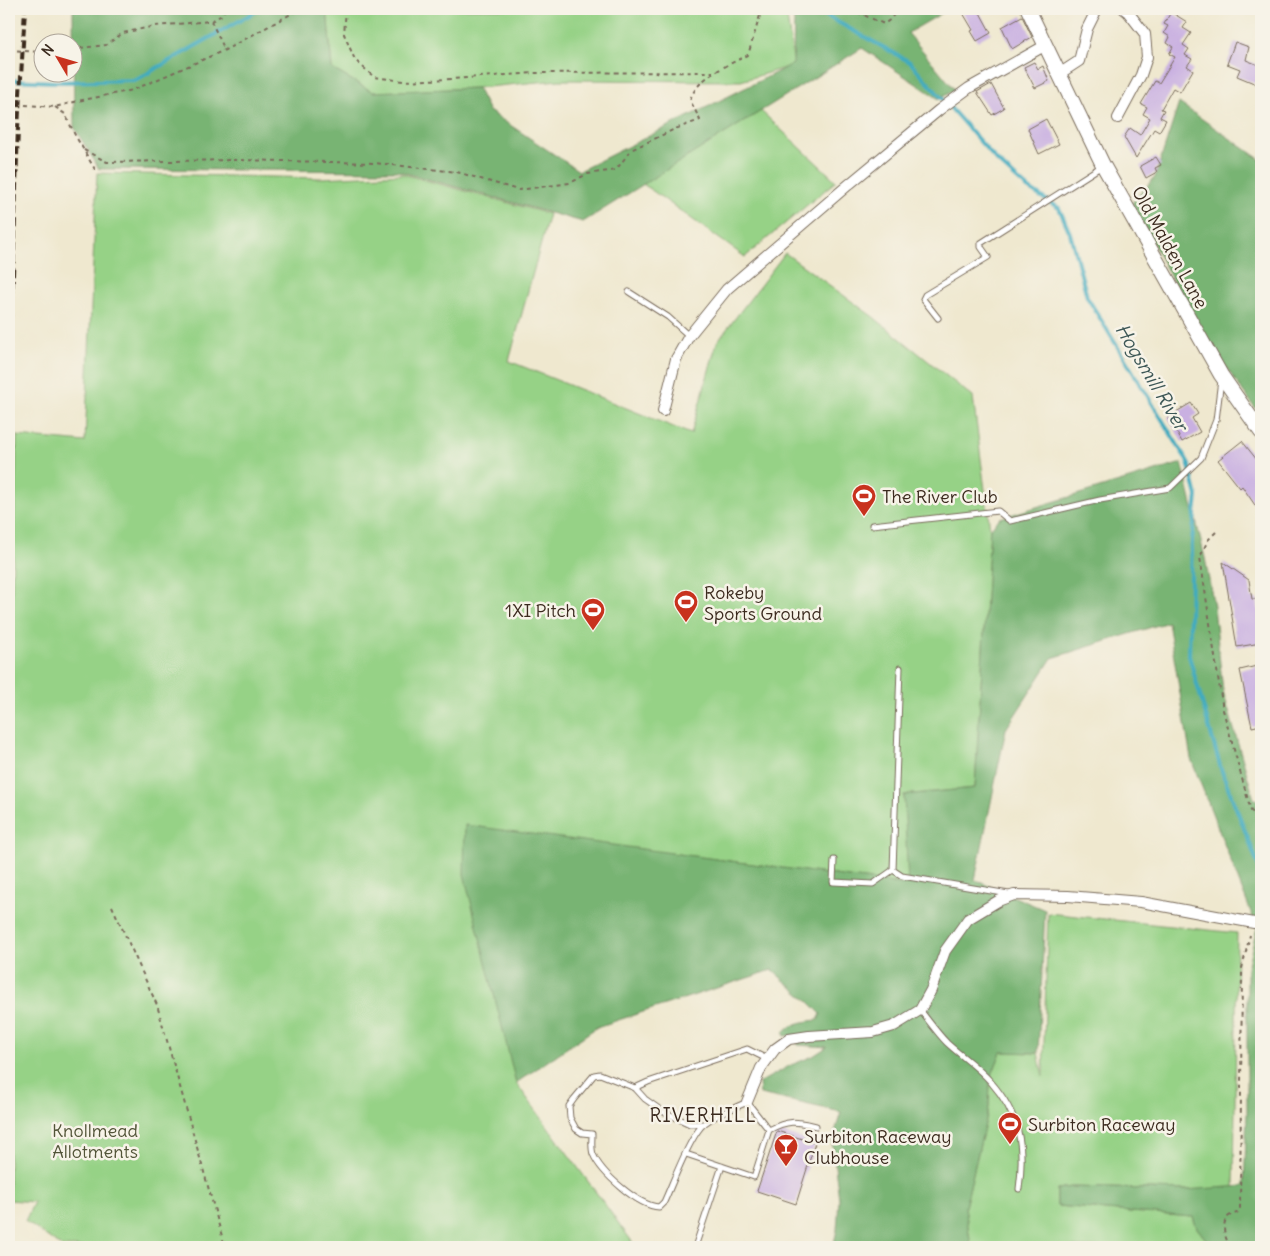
<svg xmlns="http://www.w3.org/2000/svg" width="1270" height="1256" viewBox="0 0 1270 1256" font-family="Delius,sans-serif">
	<style>
		.green { fill: #96d286; stroke: #687e52 }
		.forest { fill: #78b473; stroke: #5a6f48 }
		.lines { fill: none; stroke-linecap: round; stroke-linejoin: round }
		.stream { stroke: #40abbf; stroke-width: 4 }
		.building { fill: #c9b0e1 }
		.service-casing { stroke: #7a6c5c; stroke-width: 7 }
		.minor-casing { stroke: #7a6c5c; stroke-width: 12 }
		.secondary-casing { stroke: #7a6c5c; stroke-width: 16 }
		.path { stroke: #7a6c5c; stroke-width: 2; stroke-dasharray: 4 4; stroke-linecap: butt }
		.service { stroke: #fff; stroke-width: 5 }
		.minor { stroke: #fff; stroke-width: 10 }
		.secondary { stroke: #fff; stroke-width: 14 }
		.rail { stroke: #3b2a1e; stroke-width: 4; stroke-dasharray: 8 4; stroke-linecap: butt }
		.labels { text-anchor: middle; dominant-baseline: central; stroke-width: 5; stroke-linejoin: round; paint-order: stroke }
		.street-label { font-size: 18px; fill: #3b2a1e; stroke: #f7f3e8 }
		.poi-label { font-size: 18px; fill: #3b2a1e; stroke: #f7f3e8; text-anchor: start }
		.park-label { font-size: 18px; fill: #525438; stroke: #f7f3e8 }
		.water-label { font-size: 19px; font-style: italic; fill: #3d5756; stroke: #f7f3e8 }
		.neighbourhood-label { font-size: 19px; letter-spacing: 1px; fill: #3b2a1e; stroke: #f7f3e8 }
	</style>
	<rect width="100%" height="100%" fill="#f7f3e8"/>
	<filter id="ink" filterUnits="userSpaceOnUse"><feTurbulence type="fractalNoise" baseFrequency=".02" numOctaves="2"/><feDisplacementMap in="SourceGraphic" scale="10" xChannelSelector="R" yChannelSelector="G"/><feConvolveMatrix kernelMatrix="1 2 1 2 8 2 1 2 1" color-interpolation-filters="sRGB"/></filter>
	<filter id="wash" filterUnits="userSpaceOnUse"><feTurbulence type="fractalNoise" baseFrequency=".0096" numOctaves="4" result="noise"/><feDisplacementMap in="SourceGraphic" scale="20" xChannelSelector="R" yChannelSelector="G"/><feGaussianBlur stdDeviation="1.12" result="paint"/><feColorMatrix in="noise" values="0 0 0 0 0 0 0 0 0 0 0 0 0 0 0 0 0 1.4 0 .05"/><feComposite in="paint" operator="in"/></filter>
	<g filter="url(#wash)">
		<rect width="100%" height="100%" fill="#efe8cf"/>
		<path class="green" d="M 327,9 L 781,9 L 786,10 L 794,65 L 741,81 L 559,80 L 477,88 L 373,92 L 332,69 Z
			M 761,111 L 836,181 L 745,257 L 643,184 Z
			M 97,173 L 321,178 L 403,174 L 549,214 L 509,361 L 691,434 L 717,342 L 785,253 L 872,316 L 973,397 L 990,529 L 975,788 L 904,795 L 909,885 L 466,826 L 516,1083 L 636,1247 L 105,1247 L 104,1245 L 99,1247 L 62,1247 L 25,1221 L 34,1202 L 9,1200 L 9,684 L 17,436 L 85,442 Z
			M 1048,913 L 1237,933 L 1234,1189 L 1184,1190 L 1072,1187 L 1057,1189 L 1057,1206 L 1193,1217 L 1197,1228 L 1212,1247 L 971,1247 L 965,1207 L 989,1107 L 990,1080 L 1001,1052 L 1038,1053 L 1043,1076 Z"/>
		<path class="forest" d="M 73,9 L 327,9 L 332,69 L 373,92 L 477,88 L 489,111 L 579,171 L 793,64 L 794,19 L 769,9 L 949,9 L 908,33 L 955,90 L 939,99 L 862,48 L 583,222 L 398,171 L 99,169 L 74,127 Z
			M 1179,103 L 1261,160 L 1261,416 L 1198,329 L 1132,203 L 1155,177 Z
			M 1182,463 L 1205,558 L 1214,607 L 1223,691 L 1254,799 L 1261,801 L 1261,1247 L 1212,1247 L 1197,1228 L 1193,1217 L 1057,1206 L 1057,1189 L 1072,1187 L 1184,1190 L 1244,1186 L 1247,1113 L 1247,968 L 1257,928 L 1191,759 L 1168,622 L 1052,658 L 1006,729 L 975,880 L 1045,910 L 1038,1053 L 1001,1052 L 990,1080 L 989,1107 L 965,1207 L 971,1247 L 833,1247 L 837,1230 L 839,1199 L 832,1142 L 841,1112 L 760,1094 L 759,1083 L 791,1065 L 813,1056 L 827,1047 L 798,1045 L 793,1035 L 785,1036 L 783,1032 C 793,1023 805,1021 818,1020 L 821,1014 L 809,1002 L 772,970 L 597,1027 L 516,1083 L 464,874 L 465,825 L 908,885 L 904,795 L 975,788 L 990,529 L 1000,518 Z"/>
		<g class="lines">
			<path class="stream" d="M 814,9 L 910,62 L 998,162 L 1026,187 L 1059,208 L 1070,233 L 1087,297 L 1188,462 L 1197,496 L 1192,540 L 1189,656 L 1221,769 L 1261,872
				M 9,80 L 57,82 L 136,80 L 260,9"/>
		</g>
		<g id="blocks">
			<path class="building" d="M 970,9 L 978,9 L 991,33 L 977,41 L 971,31 L 973,30 L 963,13 Z
				M 1171,12 L 1187,22 L 1183,28 L 1191,33 L 1183,45 L 1189,49 L 1185,55 L 1192,59 L 1187,66 L 1193,70 L 1180,92 L 1173,88 L 1161,109 L 1164,110 L 1160,117 L 1166,120 L 1159,132 L 1154,129 L 1136,158 L 1124,137 L 1130,128 L 1140,135 L 1150,118 L 1143,114 L 1147,107 L 1141,104 L 1155,81 L 1159,83 L 1175,57 L 1169,54 L 1173,47 L 1167,43 L 1170,37 L 1164,33 L 1168,26 L 1164,24 Z
				M 1022,16 L 1032,37 L 1012,49 L 1002,27 Z
				M 1235,42 L 1249,47 L 1246,60 L 1261,66 L 1261,86 L 1237,76 L 1240,69 L 1227,64 Z
				M 1034,62 L 1038,69 L 1043,66 L 1049,81 L 1035,88 L 1024,67 Z
				M 991,84 L 1004,108 L 992,115 L 977,92 Z
				M 1046,119 L 1059,144 L 1039,154 L 1028,129 Z
				M 1156,157 L 1161,165 L 1155,168 L 1157,172 L 1146,178 L 1140,166 Z
				M 1191,403 L 1198,414 L 1192,418 L 1200,432 L 1182,442 L 1168,417 Z
				M 1242,441 L 1261,465 L 1261,514 L 1242,486 L 1240,488 L 1218,460 Z
				M 1223,562 L 1249,580 L 1252,599 L 1257,599 L 1261,625 L 1261,643 L 1237,647 Z
				M 1261,665 L 1261,725 L 1252,727 L 1240,670 Z
				M 777,1131 L 815,1143 L 796,1204 L 757,1191 Z"/>
		</g>
	</g>
	<g filter="url(#ink)">
		<use href="#blocks" fill-opacity="0" stroke="#7a6c5c" stroke-width="1"/>
		<g class="lines">
			<defs>
				<path id="service" d="M 629,292 L 668,317 L 689,336
					M 938,318 L 923,299 L 925,295 L 988,257 L 981,247 L 981,243 L 1102,166
					M 872,525 L 998,511 L 1010,521 L 1100,500 L 1170,488 L 1201,458 L 1216,420 L 1221,380
					M 900,668 L 893,870 L 902,876 L 1009,894
					M 834,860 L 833,882 L 873,884 L 893,870
					M 920,1010 C 929,1021 937,1033 947,1043 C 961,1056 978,1067 990,1081 C 1020,1115 1025,1146 1019,1189
					M 635,1088 L 648,1082 L 747,1049 L 767,1059
					M 769,1130 C 788,1120 795,1121 816,1126
					M 686,1154 L 754,1177 L 769,1130 L 747,1102 C 733,1109 717,1114 705,1123 C 691,1133 672,1185 664,1202 L 659,1207 C 638,1206 601,1173 593,1154 C 591,1148 592,1140 592,1134 L 582,1133 L 576,1129 L 570,1118 L 569,1106 L 574,1099 L 594,1075 L 600,1074 L 635,1088 L 645,1099 L 662,1111 L 690,1124 L 704,1124
					M 695,1247 L 722,1166"/>
				<path id="minor" d="M 1059,74 L 1079,61 L 1087,29 L 1097,9
					M 1118,118 L 1141,75 L 1147,57 L 1145,34 L 1128,12 L 1124,9
					M 663,411 L 676,359 L 689,336 L 727,289 L 847,186 L 939,110 L 969,88 L 1046,45
					M 747,1102 L 761,1068 L 775,1049 L 789,1039 L 809,1036 L 873,1032 L 894,1026 L 920,1010 L 931,990 L 945,951 L 968,919 L 998,901 L 1014,895 L 1068,896 L 1141,902 L 1254,923 L 1261,922"/>
				<path id="secondary" d="M 1028,9 L 1103,165 L 1221,375 L 1261,432"/>
			</defs>
			<use href="#service" class="service-casing"/>
			<use href="#minor" class="minor-casing"/>
			<use href="#secondary" class="secondary-casing"/>
			<path class="path" d="M 346,9 L 344,34 L 355,60 L 374,77 L 403,81 L 452,79 L 535,73 L 713,72
				M 850,9 L 884,24 L 891,19 L 897,9
				M 211,21 L 225,50
				M 72,49 L 106,45 L 123,33 L 155,26 L 211,21 L 222,15 L 225,9
				M 9,50 L 42,52
				M 9,104 L 55,107 L 78,101 L 133,90 L 225,50 L 300,9
				M 55,107 L 65,114 L 75,135 L 97,173
				M 84,150 L 107,162 L 237,160 L 375,163 L 457,172 L 518,190 L 570,183 L 587,174 L 616,170 L 631,150 L 675,129 L 700,120 L 690,100 C 698,76 727,66 748,55 L 762,9
				M 1216,532 L 1208,540 L 1200,557 L 1223,710 L 1251,811 L 1261,818
				M 112,906 L 157,1005 L 225,1247
				M 1231,1247 C 1225,1240 1220,1223 1229,1216 C 1234,1213 1236,1215 1240,1210 L 1242,968 L 1250,935"/>
			<use href="#service" class="service"/>
			<use href="#minor" class="minor"/>
			<use href="#secondary" class="secondary"/>
			<path class="rail" d="M 9,359 L 13,275 L 18,128 L 25,9"/>
		</g>
	</g>
	<defs>
		<symbol id="stadium-pin" viewBox="-11 -11 22 30"><path d="M0 17L-7.5 6A9.5 9.5 0 1 1 7.5 6Z" fill="#c8321e" stroke="#f7f3e8"/><path d="M0-5a6.5 5 0 1 0 0 10a6.5 5 0 1 0 0-10ZM-3.5-1.8h7v3.6h-7Z" fill="#fff"/></symbol>
		<symbol id="bar-pin" viewBox="-11 -11 22 30"><path d="M0 17L-7.5 6A9.5 9.5 0 1 1 7.5 6Z" fill="#c8321e" stroke="#f7f3e8"/><path d="M-6-5H6L.8 .8V4.5H3.5V6h-7V4.5H-.8V.8Z" fill="#fff"/></symbol>
	</defs>
	<g fill-rule="evenodd">
		<use href="#stadium-pin" x="850" y="482" width="28" height="38"/>
		<use href="#stadium-pin" x="672" y="588" width="28" height="38"/>
		<use href="#stadium-pin" x="579" y="596" width="28" height="38"/>
		<use href="#stadium-pin" x="996" y="1110" width="28" height="38"/>
		<use href="#bar-pin" x="772" y="1132" width="28" height="38"/>
	</g>
	<g class="labels">
		<g class="street-label">
			<text transform="translate(1170 247) rotate(61)">Old Malden Lane</text>
		</g>
		<g class="poi-label">
			<text x="882" y="496">The River Club</text>
			<text x="704" y="592">Rokeby<tspan x="704" dy="21">Sports Ground</tspan></text>
			<text x="576" y="610" text-anchor="end">1XI Pitch</text>
			<text x="1028" y="1124">Surbiton Raceway</text>
			<text x="804" y="1136">Surbiton Raceway<tspan x="804" dy="21">Clubhouse</tspan></text>
		</g>
		<g class="park-label">
			<text x="95" y="1130">Knollmead<tspan x="95" dy="21">Allotments</tspan></text>
		</g>
		<g class="water-label">
			<text transform="translate(1152 377) rotate(59)">Hogsmill River</text>
		</g>
		<g class="neighbourhood-label">
			<text x="703" y="1115">RIVERHILL</text>
		</g>
	</g>
	<rect width="1270" height="1256" fill="none" stroke="#f7f3e8" stroke-width="30"/>
	<g transform="translate(58 58) rotate(308)"><circle r="24" fill="#f7f3e8" stroke="#aca397"/>
	<path d="M0-4L9 19L0 12L-9 19Z" fill="#c8321e"/>
	<text y="-8" font-size="14" font-weight="bold" text-anchor="middle" fill="#3b2a1e">N</text>
	</g>
</svg>
